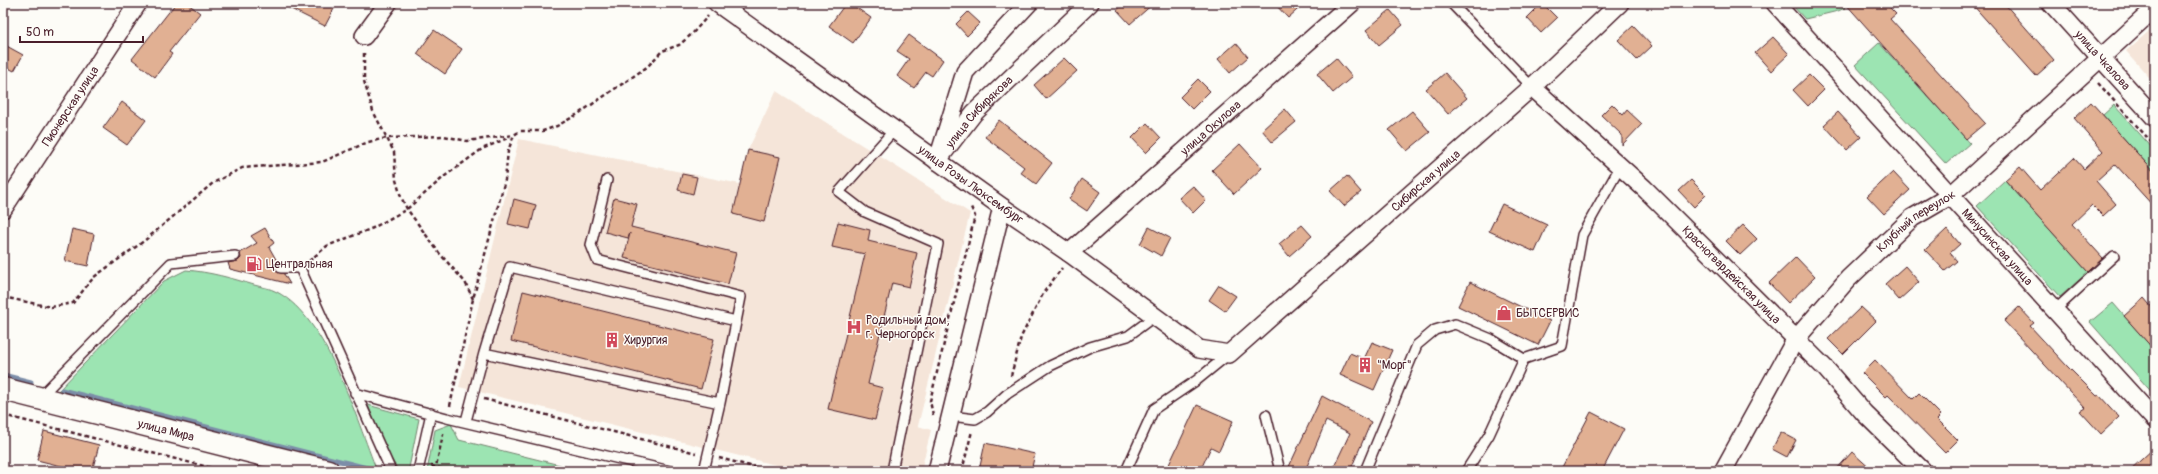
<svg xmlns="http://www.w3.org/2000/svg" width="2158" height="474" viewBox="0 0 2158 474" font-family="Pangolin,sans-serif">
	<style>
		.built { fill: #f5e5d9 }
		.green { fill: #9ce4b2; stroke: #73826e }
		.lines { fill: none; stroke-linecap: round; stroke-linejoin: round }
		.stream { stroke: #7b8da8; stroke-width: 5 }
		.building { fill: #e1b093; stroke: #4a1f2b }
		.service-casing { stroke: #4a1f2b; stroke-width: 12 }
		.minor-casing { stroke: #4a1f2b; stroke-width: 20 }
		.secondary-casing { stroke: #4a1f2b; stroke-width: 25 }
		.path { stroke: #4a1f2b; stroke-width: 2.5; stroke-dasharray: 4 3; stroke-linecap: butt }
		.service { stroke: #fdfcf7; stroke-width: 9 }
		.minor { stroke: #fdfcf7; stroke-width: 17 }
		.secondary { stroke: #fdfcf7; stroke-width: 22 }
		.labels { text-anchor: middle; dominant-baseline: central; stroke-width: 3; stroke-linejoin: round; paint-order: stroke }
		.street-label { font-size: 12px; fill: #4a1f2b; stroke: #fdfcf7 }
		.poi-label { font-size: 12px; fill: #4a1f2b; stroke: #fdfcf7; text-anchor: start }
	</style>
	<rect width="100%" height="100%" fill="#fdfcf7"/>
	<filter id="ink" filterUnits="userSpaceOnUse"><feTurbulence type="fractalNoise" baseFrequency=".025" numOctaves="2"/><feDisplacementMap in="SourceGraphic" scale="8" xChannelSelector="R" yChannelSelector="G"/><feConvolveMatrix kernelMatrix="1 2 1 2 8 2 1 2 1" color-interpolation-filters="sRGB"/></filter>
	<g filter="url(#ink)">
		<path class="built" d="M 2155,26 L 2155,84 L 2126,51 Z
			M 776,91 L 970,213 L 918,426 L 931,430 L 921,471 L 800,471 L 459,387 L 519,139 L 740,184 L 733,214 L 780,157 L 748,150 Z"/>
		<path class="green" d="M 1790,3 L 1841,3 L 1845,8 L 1838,11 L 1805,19 Z
			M 1879,43 L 1970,143 L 1946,164 L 1855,65 Z
			M 2114,105 L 2155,151 L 2155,173 L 2103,115 Z
			M 2005,180 L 2088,272 L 2060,297 L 1977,206 Z
			M 186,270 C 210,272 231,278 254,285 C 261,287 270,288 277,292 C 328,319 356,419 377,471 L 58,391 L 164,281 Z
			M 2113,303 L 2155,351 L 2155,396 L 2090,322 Z
			M 368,405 L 419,419 L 409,468 L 406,471 L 399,471 L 388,454 Z
			M 451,424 L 459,440 L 584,471 L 427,471 L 435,430 Z"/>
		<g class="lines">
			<path class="stream" d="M 3,375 L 31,382
				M 62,390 L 375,470"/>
		</g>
		<path class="building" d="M 176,3 L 187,3 L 200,13 L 169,52 L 172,54 L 155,77 L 132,59 Z
			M 279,3 L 337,3 L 325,26 Z
			M 846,3 L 850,3 L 871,18 L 853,43 L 829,26 Z
			M 1126,3 L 1154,3 L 1130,24 L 1117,10 Z
			M 1274,3 L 1305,3 L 1288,18 Z
			M 1542,3 L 1557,18 L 1541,33 L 1527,18 Z
			M 1845,3 L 1885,3 L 1896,14 L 1890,19 L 1985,123 L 1966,139 Z
			M 1971,3 L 2004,3 L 2054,60 L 2036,76 Z
			M 1390,10 L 1403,25 L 1379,45 L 1366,30 Z
			M 968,12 L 980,23 L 967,36 L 956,24 Z
			M 1633,26 L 1652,46 L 1637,60 L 1618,40 Z
			M 434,30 L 462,49 L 445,74 L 417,54 Z
			M 909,35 L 943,60 L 932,76 L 926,72 L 914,88 L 897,76 L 909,59 L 897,51 Z
			M 1773,37 L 1789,54 L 1771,71 L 1755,53 Z
			M 1236,43 L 1248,57 L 1230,73 L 1218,59 Z
			M 3,44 L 23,55 L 14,71 L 3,65 Z
			M 1064,58 L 1077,71 L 1046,99 L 1034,85 Z
			M 1336,58 L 1352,77 L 1333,93 L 1317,74 Z
			M 1445,73 L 1467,98 L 1448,114 L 1426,89 Z
			M 1809,75 L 1824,90 L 1808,106 L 1793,90 Z
			M 1198,79 L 1210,91 L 1192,109 L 1180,97 Z
			M 122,102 L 146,120 L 127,145 L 103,128 Z
			M 2091,102 L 2155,173 L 2155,208 L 2115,164 L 2096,181 L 2116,204 L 2103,216 L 2092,205 L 2072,224 L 2103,258 L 2088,272 L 2005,180 L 2020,167 L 2040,190 L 2074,158 L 2084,169 L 2103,151 L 2074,118 Z
			M 1612,104 L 1623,115 L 1627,110 L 1642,124 L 1622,145 L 1622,135 L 1601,115 Z
			M 1285,109 L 1296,122 L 1272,142 L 1262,130 Z
			M 1412,111 L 1430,132 L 1407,151 L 1389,130 Z
			M 1838,112 L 1861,137 L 1847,150 L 1824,125 Z
			M 999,120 L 1052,163 L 1036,184 L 1020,172 L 1024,167 L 985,137 Z
			M 1147,123 L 1161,138 L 1146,153 L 1132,138 Z
			M 1240,144 L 1262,168 L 1234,194 L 1212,170 Z
			M 748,150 L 780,157 L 764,222 L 733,214 Z
			M 1893,172 L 1910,190 L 1884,214 L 1867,196 Z
			M 682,174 L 697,177 L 693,194 L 678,190 Z
			M 1347,176 L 1361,192 L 1344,206 L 1330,191 Z
			M 1082,179 L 1100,192 L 1087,211 L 1069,199 Z
			M 1691,180 L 1706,195 L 1694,207 L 1679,191 Z
			M 1193,186 L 1206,200 L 1193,213 L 1179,198 Z
			M 614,198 L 637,204 L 631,227 L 736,253 L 728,284 L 624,258 L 630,233 L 628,238 L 605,232 Z
			M 514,199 L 536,205 L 530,229 L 508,224 Z
			M 1502,204 L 1547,225 L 1535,252 L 1489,231 Z
			M 838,222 L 870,230 L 868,241 L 917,253 L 909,287 L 892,283 L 868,384 L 883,388 L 875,420 L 828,409 L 865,254 L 832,247 Z
			M 1302,225 L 1312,236 L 1289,256 L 1279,244 Z
			M 1743,225 L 1757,239 L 1740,255 L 1726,241 Z
			M 1149,227 L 1170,238 L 1161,256 L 1140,244 Z
			M 265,228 L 274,243 L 269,247 L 278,263 L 276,271 L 284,274 L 290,284 L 230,269 L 228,263 L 238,261 L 241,258 L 240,253 L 257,243 L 251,236 Z
			M 72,229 L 94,234 L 88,266 L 65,261 Z
			M 1947,229 L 1960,244 L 1950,253 L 1957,261 L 1945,271 L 1925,250 Z
			M 1796,257 L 1815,277 L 1788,303 L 1769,283 Z
			M 1905,266 L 1919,282 L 1899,300 L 1885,284 Z
			M 1470,282 L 1550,321 L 1538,345 L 1458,306 Z
			M 1219,285 L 1236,296 L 1225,311 L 1209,300 Z
			M 523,291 L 714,339 L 701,389 L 511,341 Z
			M 2144,298 L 2155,311 L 2155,351 L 2124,316 Z
			M 1861,307 L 1876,321 L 1843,354 L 1828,339 Z
			M 2019,307 L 2034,323 L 2030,326 L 2067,366 L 2097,396 L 2099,395 L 2119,417 L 2101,434 L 2080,411 L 2085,408 L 2004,321 Z
			M 1372,342 L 1392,350 L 1374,390 L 1340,375 L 1350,353 L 1364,359 Z
			M 1875,360 L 1913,399 L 1919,393 L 1941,415 L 1937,419 L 1958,440 L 1945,453 L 1888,395 L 1886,397 L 1862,373 Z
			M 1322,396 L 1371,422 L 1350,471 L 1332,471 L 1350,433 L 1326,421 L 1305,471 L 1287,471 Z
			M 1197,405 L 1233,421 L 1219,451 L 1211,447 L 1200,471 L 1166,471 Z
			M 1591,412 L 1624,429 L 1602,471 L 1560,471 Z
			M 44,431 L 99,445 L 92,471 L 81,471 L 37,460 Z
			M 1781,432 L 1796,440 L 1787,457 L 1772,449 Z
			M 985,443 L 1035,454 L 1031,471 L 979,471 Z
			M 2155,447 L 2155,471 L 2129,471 Z
			M 1852,452 L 1873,471 L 1835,471 Z"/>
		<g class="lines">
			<defs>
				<path id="service" d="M 1451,3 L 1532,87
					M 281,268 L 300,268 L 391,471
					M 2055,310 L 2114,256
					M 484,353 L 720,403 L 741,297 L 597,260 L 591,245 L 607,180
					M 355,393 L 447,418 L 670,471
					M 39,398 L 171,263 L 235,256
					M 1266,415 L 1280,471
					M 951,416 L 975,419 L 987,412 L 1007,394 L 1050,366 L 1090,347 L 1128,336 L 1155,316
					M 466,421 L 484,353 L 510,267 L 736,321
					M 418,471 L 431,413
					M 704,471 L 720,403
					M 892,471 L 938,244 L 865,212 L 839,192 L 895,129
					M 1126,471 L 1154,409 L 1197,380 L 1229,354
					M 1365,471 L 1417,345 L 1435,330 L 1455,324 L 1491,339 L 1524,359 L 1562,346 L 1582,235 L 1620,167
					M 1466,471 L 1489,435 L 1524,359"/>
				<g id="minor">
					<path id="s1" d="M 717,3 L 1002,207 L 1069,253 L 1199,349 L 1229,354 L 1532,87 L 1620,3"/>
					<path id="s2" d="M 1775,3 L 2155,420"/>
					<path id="s3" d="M 2051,3 L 2155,118"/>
					<path d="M 364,36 L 388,3"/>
					<path id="s4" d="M 1532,87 L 1644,188 L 1826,369 L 1864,413 L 1923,471"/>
					<path d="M 941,149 L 965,72 L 1029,3"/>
					<path id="s5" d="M 937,161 L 974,113 L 1090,3"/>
					<path id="s6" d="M 3,209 L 138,3"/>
					<path id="s7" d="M 1069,253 L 1352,3"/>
					<path d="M 937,471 L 1002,207"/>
					<path id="s8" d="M 1723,471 L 1795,340 L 1848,279 L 1912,218 L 1950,196 L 2155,8"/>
				</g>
				<g id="secondary">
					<path id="s9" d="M 3,389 L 328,471"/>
				</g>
			</defs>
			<use href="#service" class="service-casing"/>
			<use href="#minor" class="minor-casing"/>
			<use href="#secondary" class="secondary-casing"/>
			<path class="path" d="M 364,53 L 364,81 L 373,111 L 394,152 L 396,180 L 401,197 L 407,209 L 440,254 L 465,282 L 473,299
				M 2098,83 L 2155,146
				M 309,261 L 327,246 L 373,228 L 407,209 L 445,176 L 482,149 L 510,137
				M 3,297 L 51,307 L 73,303 L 94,277 L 144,241 L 213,183 L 242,168 L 322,162 L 368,142 L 387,138 L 444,136 L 467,141 L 514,135
				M 1011,376 L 1021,337 L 1044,292 L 1062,268
				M 484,399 L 696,453
				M 450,406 L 473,299 L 505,180 L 508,151 L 514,135 L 520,131 L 543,131 L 557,126 L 578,114 L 647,67 L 662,51 L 679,45 L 692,34 L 708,16
				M 3,415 L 223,471
				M 933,415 L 930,401 L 975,216 L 970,205
				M 719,458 L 769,471
				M 431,466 L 452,471
				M 435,471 L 444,430
				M 962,471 L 972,431"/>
			<use href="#service" class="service"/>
			<use href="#minor" class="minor"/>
			<use href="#secondary" class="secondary"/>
		</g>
	</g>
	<defs>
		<symbol id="fuel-bare" viewBox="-9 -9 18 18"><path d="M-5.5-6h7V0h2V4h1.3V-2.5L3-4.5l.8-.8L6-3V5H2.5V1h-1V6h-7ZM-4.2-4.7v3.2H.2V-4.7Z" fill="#d1495b" stroke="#fdfcf7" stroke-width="2.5" paint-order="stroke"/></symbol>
		<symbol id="shop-bare" viewBox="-9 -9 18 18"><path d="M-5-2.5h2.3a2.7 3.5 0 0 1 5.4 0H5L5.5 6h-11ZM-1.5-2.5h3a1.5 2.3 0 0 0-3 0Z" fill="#d1495b" stroke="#fdfcf7" stroke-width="2.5" paint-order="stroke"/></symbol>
		<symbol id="hospital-bare" viewBox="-9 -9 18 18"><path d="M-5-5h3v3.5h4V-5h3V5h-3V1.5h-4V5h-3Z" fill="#d1495b" stroke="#fdfcf7" stroke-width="2.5" paint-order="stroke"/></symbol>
		<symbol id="building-bare" viewBox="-9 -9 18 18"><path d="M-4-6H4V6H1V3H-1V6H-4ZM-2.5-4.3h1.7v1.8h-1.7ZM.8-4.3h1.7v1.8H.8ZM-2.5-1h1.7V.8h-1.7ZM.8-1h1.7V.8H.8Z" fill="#d1495b" stroke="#fdfcf7" stroke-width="2.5" paint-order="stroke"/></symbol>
	</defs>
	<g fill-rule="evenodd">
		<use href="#fuel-bare" x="243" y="253" width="22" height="22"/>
		<use href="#shop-bare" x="1493" y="302" width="22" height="22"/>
		<use href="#hospital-bare" x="843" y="316" width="22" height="22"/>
		<use href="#building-bare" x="601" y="329" width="22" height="22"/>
		<use href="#building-bare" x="1354" y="354" width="22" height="22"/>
	</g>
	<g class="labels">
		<g class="street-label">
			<text stroke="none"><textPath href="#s3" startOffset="77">улица Чкалова</textPath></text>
			<text stroke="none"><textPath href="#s6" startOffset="123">Пионерская улица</textPath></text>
			<text stroke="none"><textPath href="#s5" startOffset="65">улица Сибирякова</textPath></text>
			<text stroke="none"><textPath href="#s7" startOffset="189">улица Окулова</textPath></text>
			<text stroke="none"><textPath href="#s1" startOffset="886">Сибирская улица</textPath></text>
			<text stroke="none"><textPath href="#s1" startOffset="312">улица Розы Люксембург</textPath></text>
			<text stroke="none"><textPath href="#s8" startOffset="320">Клубный переулок</textPath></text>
			<text stroke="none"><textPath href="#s2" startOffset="330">Минусинская улица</textPath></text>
			<text stroke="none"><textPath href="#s4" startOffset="274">Красногвардейская улица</textPath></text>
			<text stroke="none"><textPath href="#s9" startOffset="168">улица Мира</textPath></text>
		</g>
		<g class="poi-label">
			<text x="266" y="264">Центральная</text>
			<text x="1516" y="313">БЫТСЕРВИС</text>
			<text x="866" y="320">Родильный дом,<tspan x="866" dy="14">г. Черногорск</tspan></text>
			<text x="624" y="340">Хирургия</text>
			<text x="1377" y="365">"Морг"</text>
		</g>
	</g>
	<rect width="2158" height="474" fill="none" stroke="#fdfcf7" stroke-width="16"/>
	<rect x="8" y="8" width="2142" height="458" fill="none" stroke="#4a1f2b" stroke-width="1.5" filter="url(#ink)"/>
	<path d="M20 36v6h123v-6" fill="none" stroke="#4a1f2b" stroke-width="2"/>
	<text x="26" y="36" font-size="12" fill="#4a1f2b" stroke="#fdfcf7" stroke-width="3" paint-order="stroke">50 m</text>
</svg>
